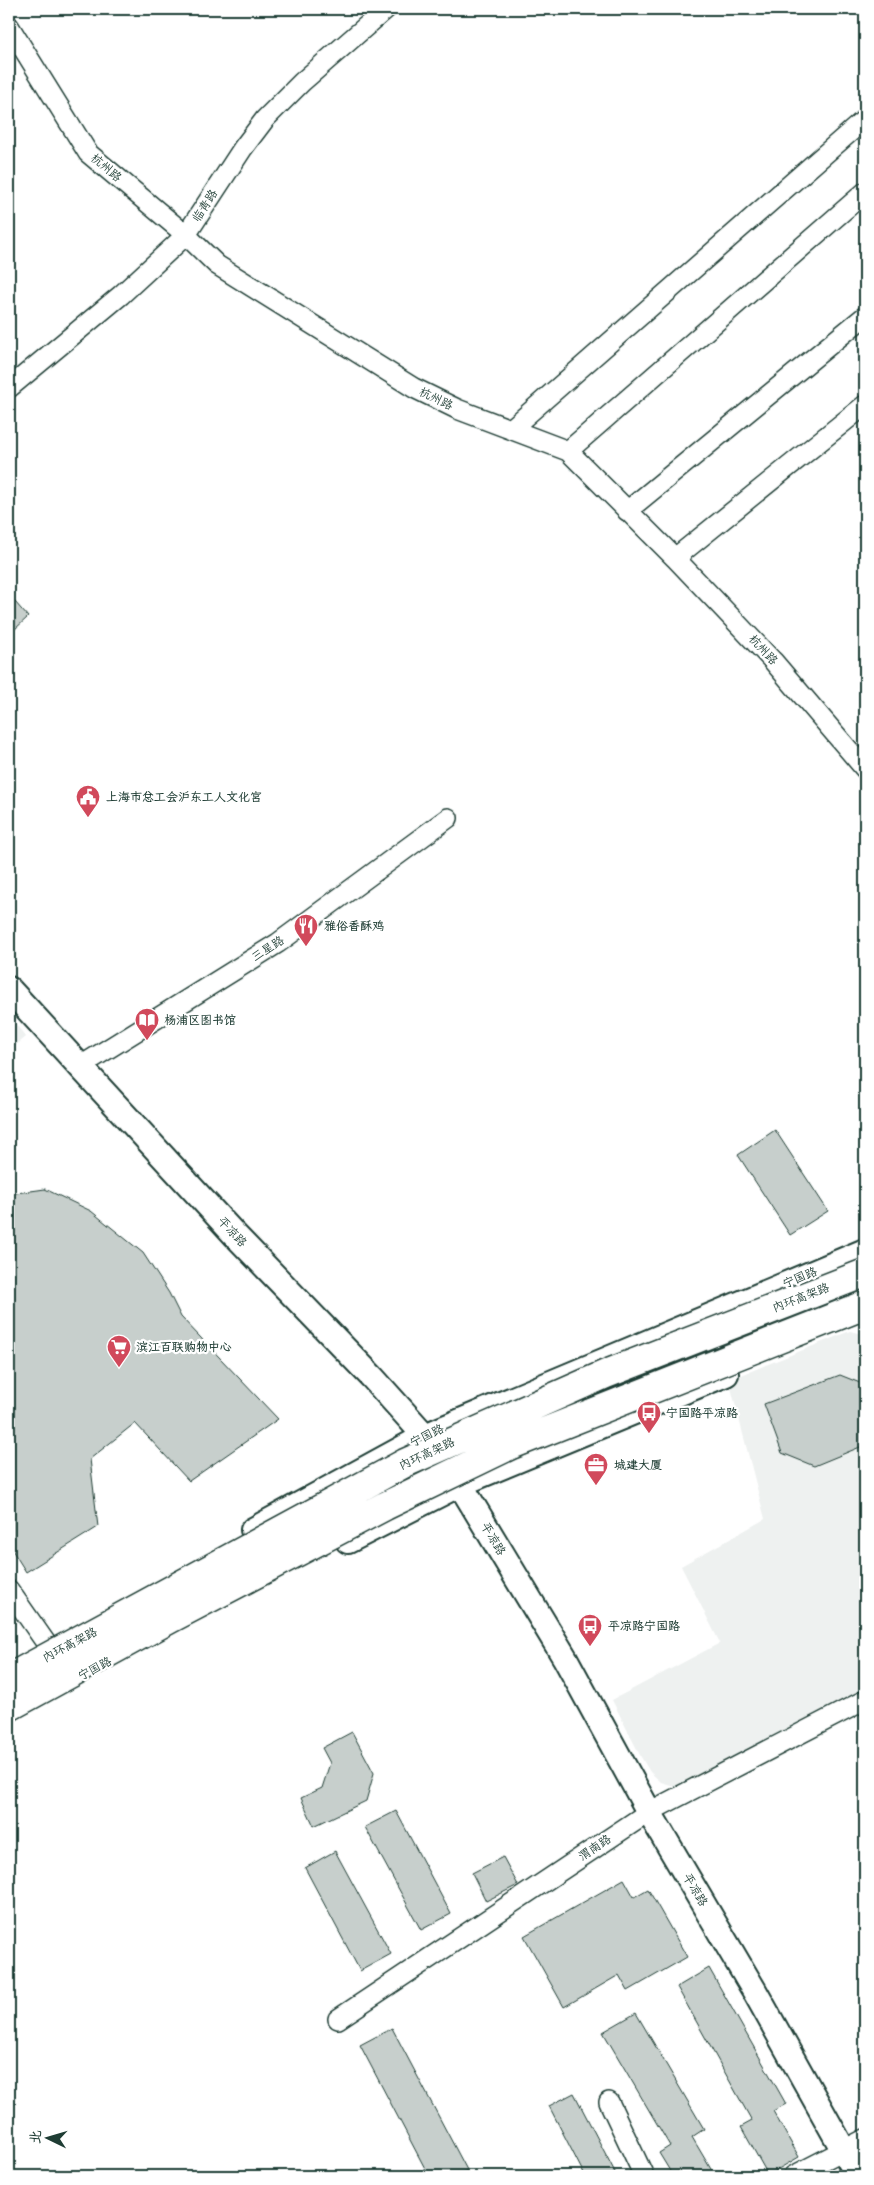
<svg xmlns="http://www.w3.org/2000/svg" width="874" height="2185" viewBox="0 0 874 2185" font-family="Pangolin,'LXGW WenKai TC',sans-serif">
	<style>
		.built { fill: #eef1f0 }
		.building { fill: #c7cfcc; stroke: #1f3d34 }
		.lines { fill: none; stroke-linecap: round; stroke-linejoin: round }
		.minor-casing { stroke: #1f3d34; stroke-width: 22 }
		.major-casing { stroke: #1f3d34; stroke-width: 28 }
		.minor { stroke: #fff; stroke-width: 19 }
		.major { stroke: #fff; stroke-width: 24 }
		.highway-bridge-casing { stroke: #1f3d34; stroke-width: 31; stroke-linecap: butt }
		.highway-bridge { stroke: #fff; stroke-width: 28 }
		.labels { text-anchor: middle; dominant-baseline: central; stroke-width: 4.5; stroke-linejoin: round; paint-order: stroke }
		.street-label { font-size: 12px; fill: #1f3d34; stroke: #fff }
		.poi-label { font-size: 12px; font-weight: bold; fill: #1f3d34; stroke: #fff; text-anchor: start }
	</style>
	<rect width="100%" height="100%" fill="#fff"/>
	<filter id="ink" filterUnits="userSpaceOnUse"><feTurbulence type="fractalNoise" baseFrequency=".02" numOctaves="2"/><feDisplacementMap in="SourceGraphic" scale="10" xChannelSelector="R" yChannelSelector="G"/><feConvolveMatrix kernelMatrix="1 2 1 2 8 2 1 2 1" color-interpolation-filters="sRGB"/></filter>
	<g filter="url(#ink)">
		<path class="built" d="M 9,1016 L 26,1037 L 9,1051 Z
			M 850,1331 L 865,1335 L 865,1693 L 681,1788 L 661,1782 L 650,1772 L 641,1757 L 612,1700 L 720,1643 L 681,1566 L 765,1519 L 729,1380 Z"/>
		<path class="building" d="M 9,595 L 28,617 L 14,630 L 9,626 Z
			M 775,1130 L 828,1211 L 790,1235 L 738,1155 Z
			M 45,1189 L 91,1211 L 143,1253 L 169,1293 L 181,1317 L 278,1419 L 189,1481 L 135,1423 L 90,1459 L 98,1527 L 26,1572 L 9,1545 L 9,1194 Z
			M 840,1375 L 865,1385 L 865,1445 L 814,1466 L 782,1453 L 764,1404 Z
			M 352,1732 L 374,1773 L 366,1801 L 314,1826 L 301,1798 L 322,1788 L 330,1763 L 322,1748 Z
			M 396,1811 L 451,1914 L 421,1930 L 365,1827 Z
			M 335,1851 L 391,1954 L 360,1971 L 305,1868 Z
			M 503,1857 L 518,1885 L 486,1901 L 472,1873 Z
			M 624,1879 L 634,1897 L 648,1889 L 687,1957 L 628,1991 L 619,1975 L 564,2007 L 524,1936 Z
			M 709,1968 L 786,2104 L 773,2111 L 799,2157 L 768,2175 L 741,2127 L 752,2121 L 677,1987 Z
			M 636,2013 L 704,2129 L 692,2137 L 715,2176 L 673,2176 L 659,2153 L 670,2146 L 603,2032 Z
			M 392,2028 L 467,2170 L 455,2176 L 429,2176 L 360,2045 Z
			M 574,2093 L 617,2176 L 585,2176 L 549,2106 Z"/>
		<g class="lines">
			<defs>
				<path id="minor" d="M 9,26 L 88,153 L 186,235 L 217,265 L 414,388 L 457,409 L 568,451 L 675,558 L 773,661 L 865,769
					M 9,388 L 121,295 L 186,235 L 243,148 L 265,119 L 302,82 L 386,9
					M 512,428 L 865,119
					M 568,451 L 865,192
					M 627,511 L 865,316
					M 675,558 L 865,405
					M 79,1067 L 278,943 L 448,818
					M 9,1590 L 46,1643
					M 338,2019 L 649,1812 L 865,1700
					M 609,2102 L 644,2176
					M 793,2176 L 865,2139"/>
				<path id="major" d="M 9,989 L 235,1235 L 372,1377 L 425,1436 L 460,1484 L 565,1658 L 649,1812 L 754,1990 L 858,2176
					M 253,1530 L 425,1436 L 865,1251
					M 348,1541 L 460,1484 L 726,1374"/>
			</defs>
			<use href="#minor" class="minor-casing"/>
			<use href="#major" class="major-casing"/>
			<use href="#minor" class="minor"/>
			<use href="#major" class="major"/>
			<defs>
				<path id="highway-bridge" d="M 9,1678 L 405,1463 L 606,1374 L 865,1273
					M 9,1707 L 170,1619 L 385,1506 L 511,1445 L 865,1305"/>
			</defs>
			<use href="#highway-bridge" class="highway-bridge-casing"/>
			<use href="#highway-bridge" class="highway-bridge"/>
		</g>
	</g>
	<defs>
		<symbol id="civic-pin" viewBox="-11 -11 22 30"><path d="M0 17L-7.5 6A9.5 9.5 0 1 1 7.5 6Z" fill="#d1495b" stroke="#fff"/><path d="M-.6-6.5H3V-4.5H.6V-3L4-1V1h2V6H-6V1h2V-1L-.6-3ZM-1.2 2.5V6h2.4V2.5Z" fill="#fff"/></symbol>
		<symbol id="restaurant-pin" viewBox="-11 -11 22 30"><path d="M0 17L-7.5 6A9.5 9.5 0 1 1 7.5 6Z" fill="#d1495b" stroke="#fff"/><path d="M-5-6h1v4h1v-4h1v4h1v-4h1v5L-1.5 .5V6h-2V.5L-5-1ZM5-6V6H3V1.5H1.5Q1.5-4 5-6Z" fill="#fff"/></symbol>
		<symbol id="library-pin" viewBox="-11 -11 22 30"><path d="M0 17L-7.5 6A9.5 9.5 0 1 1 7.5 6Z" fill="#d1495b" stroke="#fff"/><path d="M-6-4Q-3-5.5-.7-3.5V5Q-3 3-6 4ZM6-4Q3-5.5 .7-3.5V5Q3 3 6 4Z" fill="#fff"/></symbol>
		<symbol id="supermarket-pin" viewBox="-11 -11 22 30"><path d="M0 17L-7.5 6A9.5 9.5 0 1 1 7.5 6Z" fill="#d1495b" stroke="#fff"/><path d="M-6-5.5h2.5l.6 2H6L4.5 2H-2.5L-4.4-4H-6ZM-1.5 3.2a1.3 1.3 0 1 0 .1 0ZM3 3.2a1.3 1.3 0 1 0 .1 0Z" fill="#fff"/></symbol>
		<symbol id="bus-pin" viewBox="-11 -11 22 30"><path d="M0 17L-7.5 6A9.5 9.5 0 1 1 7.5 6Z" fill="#d1495b" stroke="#fff"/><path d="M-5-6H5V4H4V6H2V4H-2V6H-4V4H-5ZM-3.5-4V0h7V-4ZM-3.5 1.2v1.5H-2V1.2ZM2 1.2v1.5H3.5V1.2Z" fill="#fff"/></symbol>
		<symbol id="office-pin" viewBox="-11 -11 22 30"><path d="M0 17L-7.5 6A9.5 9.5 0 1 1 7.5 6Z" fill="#d1495b" stroke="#fff"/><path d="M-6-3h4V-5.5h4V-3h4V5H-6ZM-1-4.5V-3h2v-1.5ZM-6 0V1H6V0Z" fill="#fff"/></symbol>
	</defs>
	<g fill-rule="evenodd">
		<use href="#civic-pin" x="74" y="783" width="28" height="38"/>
		<use href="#restaurant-pin" x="292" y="912" width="28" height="38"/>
		<use href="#library-pin" x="133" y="1006" width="28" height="38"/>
		<use href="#supermarket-pin" x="105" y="1333" width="28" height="38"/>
		<use href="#bus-pin" x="635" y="1399" width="28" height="38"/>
		<use href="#office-pin" x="582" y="1451" width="28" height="38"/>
		<use href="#bus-pin" x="576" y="1612" width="28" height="38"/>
	</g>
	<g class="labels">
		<g class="street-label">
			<text transform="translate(106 168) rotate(40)">杭州路</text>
			<text transform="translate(205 206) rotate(-57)">临青路</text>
			<text transform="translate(436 399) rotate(26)">杭州路</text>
			<text transform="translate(763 650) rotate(47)">杭州路</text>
			<text transform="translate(268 949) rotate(-33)">三星路</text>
			<text transform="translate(232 1232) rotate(47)">平凉路</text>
			<text transform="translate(800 1278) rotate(-23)">宁国路</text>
			<text transform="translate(801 1298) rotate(-21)">内环高架路</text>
			<text transform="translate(427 1436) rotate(-26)">宁国路</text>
			<text transform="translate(427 1454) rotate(-25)">内环高架路</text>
			<text transform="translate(493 1539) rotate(59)">平凉路</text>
			<text transform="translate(70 1645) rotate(-28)">内环高架路</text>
			<text transform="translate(95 1669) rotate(-28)">宁国路</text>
			<text transform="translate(595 1848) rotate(-34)">渭南路</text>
			<text transform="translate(695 1890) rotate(59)">平凉路</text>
		</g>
		<g class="poi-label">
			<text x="106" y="797">上海市总工会沪东工人文化宫</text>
			<text x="324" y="926">雅俗香酥鸡</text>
			<text x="164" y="1020">杨浦区图书馆</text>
			<text x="136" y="1347">滨江百联购物中心</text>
			<text x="666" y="1413">宁国路平凉路</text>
			<text x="614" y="1465">城建大厦</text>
			<text x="608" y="1626">平凉路宁国路</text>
		</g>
	</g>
	<rect width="874" height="2185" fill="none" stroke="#fff" stroke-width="30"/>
	<rect x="15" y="15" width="844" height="2155" fill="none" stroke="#1f3d34" stroke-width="2" filter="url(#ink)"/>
	<g transform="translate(48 2138) rotate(275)" stroke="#ffffff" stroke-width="4" paint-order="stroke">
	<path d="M0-4L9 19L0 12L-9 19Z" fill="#1f3d34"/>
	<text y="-8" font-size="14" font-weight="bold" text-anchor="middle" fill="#1f3d34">北</text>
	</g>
</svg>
